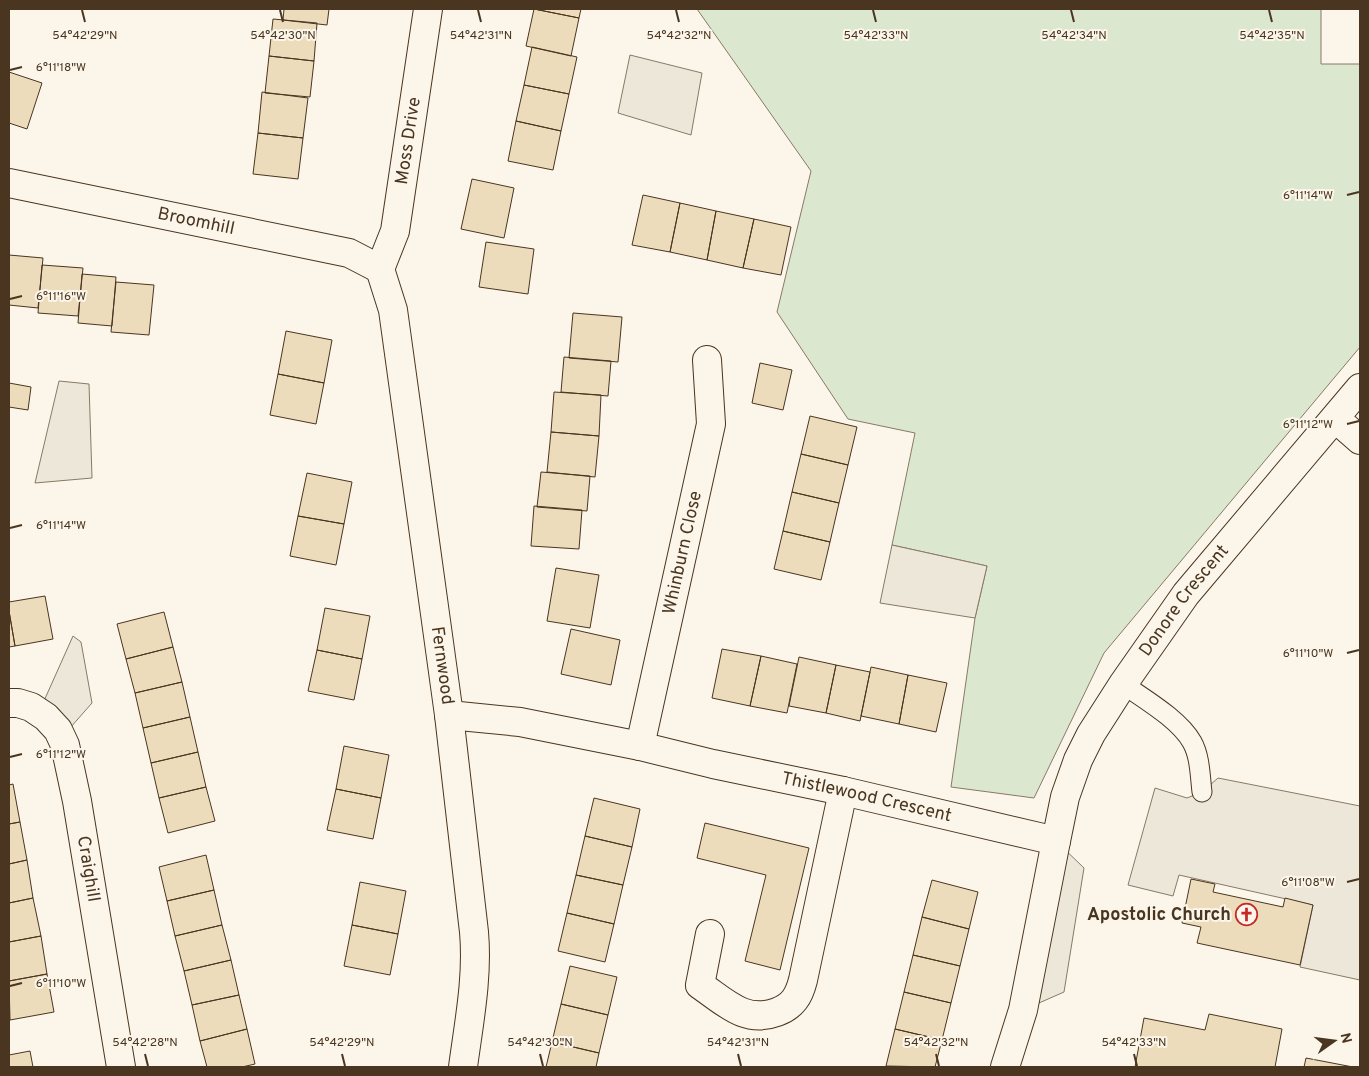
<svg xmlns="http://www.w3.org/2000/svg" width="1369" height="1076" viewBox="0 0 1369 1076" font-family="Overpass,sans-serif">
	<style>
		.green { fill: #dce7d0; stroke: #887966 }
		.parking { fill: #ede7d9; stroke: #887966 }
		.building { fill: #ecdcbc; stroke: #4a3520 }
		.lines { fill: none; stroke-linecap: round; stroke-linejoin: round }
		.lane-casing { stroke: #4a3520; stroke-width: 21 }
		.street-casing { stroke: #4a3520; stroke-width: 30 }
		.lane { stroke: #fbf6e9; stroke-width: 19 }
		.street { stroke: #fbf6e9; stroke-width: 28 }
		.ticks { fill: none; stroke: #4a3520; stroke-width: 2 }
		.labels { text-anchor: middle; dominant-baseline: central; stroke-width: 4; stroke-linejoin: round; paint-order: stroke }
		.street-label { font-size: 18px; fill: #4a3520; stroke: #fbf6e9 }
		.poi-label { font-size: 18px; font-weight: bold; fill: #4a3520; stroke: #fbf6e9; text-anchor: end }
		.ticks-label { font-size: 12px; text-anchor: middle; fill: #4a3520; stroke: #fbf6e9; stroke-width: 4; stroke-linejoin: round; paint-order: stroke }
	</style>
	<rect width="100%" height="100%" fill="#fbf6e9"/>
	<path class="green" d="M 697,9 L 1321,9 L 1321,64 L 1360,64 L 1360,347 L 1104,653 L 1034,798 L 951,787 L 975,618 L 987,566 L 892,545 L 915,433 L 848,419 L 777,312 L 811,171 Z"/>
	<path class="parking" d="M 630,55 L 702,73 L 691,135 L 618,113 Z
		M 59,381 L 89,384 L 92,478 L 35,483 Z
		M 892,545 L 987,566 L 975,618 L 880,603 Z
		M 73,636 L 81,642 L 92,703 L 62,737 L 39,712 Z
		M 1218,778 L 1360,806 L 1360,980 L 1300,967 L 1313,905 L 1179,875 L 1173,896 L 1128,885 L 1155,788 L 1187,798 L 1202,792 Z
		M 1056,841 L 1084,868 L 1064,992 L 1023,1010 Z"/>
	<path class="building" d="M 284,9 L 329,9 L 327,25 L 283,20 Z
		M 534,9 L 579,18 L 571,56 L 526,46 Z
		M 534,9 L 581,9 L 579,18 Z
		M 273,19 L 317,23 L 314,61 L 269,56 Z
		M 532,47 L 577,57 L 569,94 L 524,85 Z
		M 269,56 L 314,61 L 310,97 L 265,93 Z
		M 9,72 L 42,83 L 27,129 L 9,123 Z
		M 524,85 L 569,94 L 561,131 L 516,121 Z
		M 262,92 L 308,98 L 303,138 L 258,133 Z
		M 516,121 L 561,131 L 553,170 L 508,161 Z
		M 258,133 L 303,138 L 298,179 L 253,174 Z
		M 472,179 L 514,188 L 504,238 L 461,229 Z
		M 643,195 L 680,203 L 670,252 L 632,245 Z
		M 680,203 L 716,211 L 707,260 L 670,252 Z
		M 716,211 L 754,219 L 743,268 L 707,260 Z
		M 754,219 L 791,227 L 781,275 L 743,268 Z
		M 486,242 L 534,249 L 528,294 L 479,287 Z
		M 9,255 L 43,258 L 38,308 L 9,305 Z
		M 42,265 L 83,268 L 78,316 L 38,313 Z
		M 82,274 L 116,277 L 112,326 L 78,323 Z
		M 116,282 L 154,285 L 149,335 L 111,332 Z
		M 573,313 L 622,317 L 618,362 L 569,358 Z
		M 286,331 L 332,340 L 324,383 L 278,374 Z
		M 564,357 L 611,361 L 608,396 L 561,392 Z
		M 760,363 L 792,370 L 783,410 L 752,403 Z
		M 278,374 L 324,383 L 316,424 L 270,415 Z
		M 9,383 L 31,387 L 28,410 L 9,407 Z
		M 554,392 L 601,395 L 599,436 L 551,432 Z
		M 810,416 L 857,427 L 848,465 L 801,454 Z
		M 551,432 L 599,436 L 595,477 L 547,472 Z
		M 801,454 L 848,465 L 839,503 L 792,492 Z
		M 541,472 L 590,476 L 587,511 L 537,507 Z
		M 307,473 L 352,482 L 344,524 L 298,516 Z
		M 792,492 L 839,503 L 830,542 L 783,531 Z
		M 534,506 L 582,510 L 579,549 L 531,546 Z
		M 298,516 L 344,524 L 336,565 L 290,556 Z
		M 783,531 L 830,542 L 821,580 L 774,569 Z
		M 556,568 L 599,575 L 590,628 L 547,621 Z
		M 45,596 L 53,639 L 15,646 L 9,611 L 9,602 Z
		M 325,608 L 370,616 L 362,659 L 317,650 Z
		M 9,611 L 15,646 L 9,647 Z
		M 164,612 L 173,647 L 126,659 L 117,624 Z
		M 571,629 L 620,640 L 611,685 L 561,674 Z
		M 173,647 L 182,682 L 135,693 L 126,659 Z
		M 722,649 L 761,656 L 750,706 L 712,698 Z
		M 317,650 L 362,659 L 354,700 L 308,691 Z
		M 761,656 L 797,664 L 787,713 L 750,706 Z
		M 799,657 L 836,665 L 826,713 L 789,706 Z
		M 836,665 L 870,672 L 860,721 L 826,713 Z
		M 871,667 L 908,675 L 899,724 L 861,716 Z
		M 908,675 L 947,683 L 936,732 L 899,724 Z
		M 182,682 L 190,717 L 143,728 L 135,693 Z
		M 190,717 L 198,752 L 151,763 L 143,728 Z
		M 344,746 L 389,755 L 381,798 L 336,789 Z
		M 198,752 L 206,787 L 159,798 L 151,763 Z
		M 13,784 L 20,822 L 9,824 L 9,785 Z
		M 206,787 L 215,821 L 168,833 L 159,798 Z
		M 336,789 L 381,798 L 373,839 L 327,830 Z
		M 594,798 L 640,809 L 632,847 L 585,836 Z
		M 20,822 L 27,860 L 9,864 L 9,824 Z
		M 705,823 L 809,848 L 780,970 L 745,961 L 766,875 L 697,858 Z
		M 585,836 L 632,847 L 623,885 L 576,875 Z
		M 206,855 L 214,890 L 167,901 L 159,867 Z
		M 27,860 L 33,898 L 9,903 L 9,864 Z
		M 576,875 L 623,885 L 614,924 L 567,913 Z
		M 1191,879 L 1215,884 L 1213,892 L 1283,907 L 1285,898 L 1313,905 L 1300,965 L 1197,943 L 1201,927 L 1182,923 Z
		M 932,880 L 978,892 L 969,929 L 922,917 Z
		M 360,882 L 406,891 L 398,934 L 352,925 Z
		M 214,890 L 222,925 L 175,936 L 167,901 Z
		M 33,898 L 41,936 L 9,942 L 9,903 Z
		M 567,913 L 614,924 L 605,962 L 558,951 Z
		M 922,917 L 969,929 L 960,966 L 913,955 Z
		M 222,925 L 231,960 L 184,971 L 175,936 Z
		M 352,925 L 398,934 L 390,975 L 344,966 Z
		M 41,936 L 47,974 L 9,981 L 9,942 Z
		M 913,955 L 960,966 L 951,1003 L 904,992 Z
		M 231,960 L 239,995 L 192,1005 L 184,971 Z
		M 570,966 L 617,977 L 608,1015 L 561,1004 Z
		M 47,974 L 54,1012 L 10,1020 L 9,981 Z
		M 904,992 L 951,1003 L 942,1040 L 895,1029 Z
		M 239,995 L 247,1029 L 200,1041 L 192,1005 Z
		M 561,1004 L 608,1015 L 599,1053 L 552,1042 Z
		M 1209,1014 L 1282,1029 L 1275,1067 L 1135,1067 L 1144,1018 L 1205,1030 Z
		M 247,1029 L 255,1064 L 242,1067 L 207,1067 L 200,1041 Z
		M 895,1029 L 942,1040 L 935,1067 L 886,1066 Z
		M 552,1042 L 599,1053 L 596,1067 L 546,1067 Z
		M 30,1051 L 33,1067 L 9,1067 L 9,1055 Z
		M 1306,1058 L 1353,1067 L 1304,1067 Z"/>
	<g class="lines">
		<defs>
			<path id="lane" d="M 1123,684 C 1144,699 1179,719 1192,742 C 1200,756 1200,775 1202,792"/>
			<g id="street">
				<path id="s1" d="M 9,183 L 349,253 L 380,269"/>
				<path id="s2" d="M 380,269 L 393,310 L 449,715 L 474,932 C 478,977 469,1022 463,1067"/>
				<path id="s3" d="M 380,269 L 395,231 L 428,9"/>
				<path d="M 1336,419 L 1360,440"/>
				<path id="s4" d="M 9,703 L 18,703 L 31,707 L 46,717 L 58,730 L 65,745 L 77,801 L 121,1067"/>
				<path id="s5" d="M 449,715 L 520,722 L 640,746 L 713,764 L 843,791 L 1056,841 L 1023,1010 L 1005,1067"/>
				<path id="s6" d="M 640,746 L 711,424 L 707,360"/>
				<path id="s7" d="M 1056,841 L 1065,797 L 1078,760 L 1091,734 L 1123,684 L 1186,594 L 1360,388"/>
				<path d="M 710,934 L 700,985 C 725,1002 745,1024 777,1012 C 793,1006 799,996 803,980 L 843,791"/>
			</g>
		</defs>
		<use href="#lane" class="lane-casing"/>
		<use href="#street" class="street-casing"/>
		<use href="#lane" class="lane"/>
		<use href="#street" class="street"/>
	</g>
	<path class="ticks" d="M 82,10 L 85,22M 280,10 L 283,22M 478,10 L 481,22M 676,10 L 679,22M 873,10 L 876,22M 1071,10 L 1074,22M 1269,10 L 1272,22M 10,70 L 22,67M 1347,195 L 1359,192M 10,299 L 22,296M 1347,424 L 1359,421M 10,528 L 22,525M 1347,653 L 1359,650M 10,757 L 22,754M 1347,882 L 1359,879M 10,986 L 22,983M 145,1054 L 148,1066M 342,1054 L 345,1066M 540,1054 L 543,1066M 738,1054 L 741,1066M 936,1054 L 939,1066M 1134,1054 L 1137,1066"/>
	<defs>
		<symbol id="church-ring" viewBox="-11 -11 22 22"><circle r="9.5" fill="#fbf6e9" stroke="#c62828" stroke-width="1.5"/><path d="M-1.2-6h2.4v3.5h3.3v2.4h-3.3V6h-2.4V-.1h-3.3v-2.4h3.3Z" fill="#c62828"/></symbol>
	</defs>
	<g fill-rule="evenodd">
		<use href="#church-ring" x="1234" y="902" width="25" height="25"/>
	</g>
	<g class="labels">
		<g class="street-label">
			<text stroke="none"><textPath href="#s3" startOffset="132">Moss Drive</textPath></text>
			<text stroke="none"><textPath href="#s1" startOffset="191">Broomhill</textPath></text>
			<text stroke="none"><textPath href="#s6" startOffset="198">Whinburn Close</textPath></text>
			<text stroke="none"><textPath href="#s7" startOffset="276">Donore Crescent</textPath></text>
			<text stroke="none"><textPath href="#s2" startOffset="402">Fernwood</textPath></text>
			<text stroke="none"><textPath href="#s5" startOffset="426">Thistlewood Crescent</textPath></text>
			<text stroke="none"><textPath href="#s4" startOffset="201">Craighill</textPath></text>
		</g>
		<g class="poi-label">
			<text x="1231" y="915">Apostolic Church</text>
		</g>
	</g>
	<g class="ticks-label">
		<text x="85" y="39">54°42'29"N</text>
		<text x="283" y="39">54°42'30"N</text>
		<text x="481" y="39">54°42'31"N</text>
		<text x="679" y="39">54°42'32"N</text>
		<text x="876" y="39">54°42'33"N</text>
		<text x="1074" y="39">54°42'34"N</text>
		<text x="1272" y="39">54°42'35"N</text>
		<text x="61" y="71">6°11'18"W</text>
		<text x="1308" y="199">6°11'14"W</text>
		<text x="61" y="300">6°11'16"W</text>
		<text x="1308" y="428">6°11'12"W</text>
		<text x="61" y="529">6°11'14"W</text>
		<text x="1308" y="657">6°11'10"W</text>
		<text x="61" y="758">6°11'12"W</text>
		<text x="1308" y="886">6°11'08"W</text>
		<text x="61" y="987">6°11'10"W</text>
		<text x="145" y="1046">54°42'28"N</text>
		<text x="342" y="1046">54°42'29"N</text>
		<text x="540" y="1046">54°42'30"N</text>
		<text x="738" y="1046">54°42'31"N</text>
		<text x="936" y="1046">54°42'32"N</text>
		<text x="1134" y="1046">54°42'33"N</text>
	</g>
	<rect width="1369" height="1076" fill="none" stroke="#4a3520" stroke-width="20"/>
	<g transform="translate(1334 1041) rotate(76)" stroke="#fbf6e9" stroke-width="4" paint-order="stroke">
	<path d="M0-4L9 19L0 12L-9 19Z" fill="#4a3520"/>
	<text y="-8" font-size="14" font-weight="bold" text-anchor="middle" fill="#4a3520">N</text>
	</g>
</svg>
